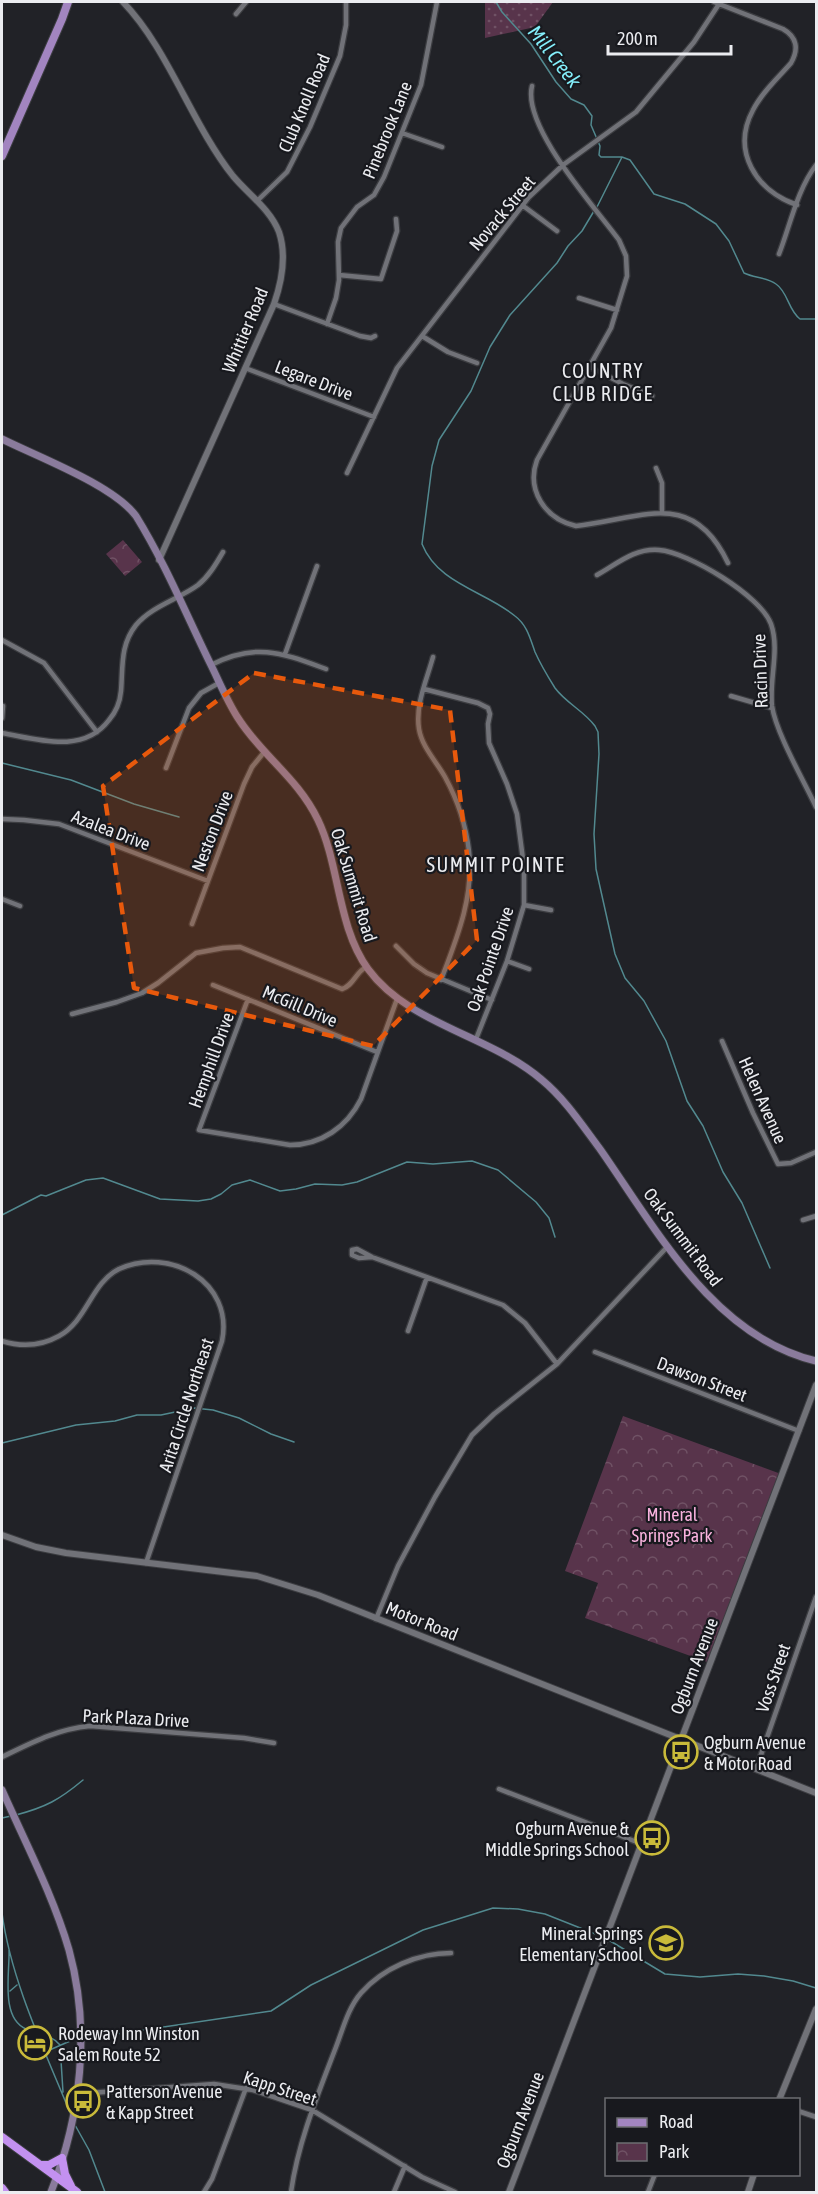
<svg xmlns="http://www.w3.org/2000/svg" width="818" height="2194" viewBox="0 0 818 2194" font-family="'Asap Condensed',sans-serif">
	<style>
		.grass { fill: url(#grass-dots) }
		.park { fill: url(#park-crowns) }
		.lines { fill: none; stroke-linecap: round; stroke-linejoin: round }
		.stream { stroke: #52898f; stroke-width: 1.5 }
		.minor-casing { stroke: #3c3d41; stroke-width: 7 }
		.tertiary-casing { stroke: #3c3d41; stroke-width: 8 }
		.secondary-casing { stroke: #3c3d41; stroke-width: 9 }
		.primary-casing { stroke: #3c3d41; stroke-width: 10 }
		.motorway-casing { stroke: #3c3d41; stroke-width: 10 }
		.minor { stroke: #717278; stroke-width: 4.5 }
		.tertiary { stroke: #717278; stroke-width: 6 }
		.secondary { stroke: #8a7b9c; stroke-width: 7 }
		.primary { stroke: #a285c0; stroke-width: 8 }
		.motorway { stroke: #c391f0; stroke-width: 8 }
		.marked { fill: #e8590c; fill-opacity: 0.2; stroke: #e8590c; stroke-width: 4.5; stroke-dasharray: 12 8; stroke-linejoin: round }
		.labels { text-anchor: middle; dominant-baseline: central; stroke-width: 4.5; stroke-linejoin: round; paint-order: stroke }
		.street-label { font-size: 18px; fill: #ebecf0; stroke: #18191e }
		.park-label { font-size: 18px; fill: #f9b2de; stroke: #18191e }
		.poi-label { font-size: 18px; fill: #ebecf0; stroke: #18191e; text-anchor: start }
		.water-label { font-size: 20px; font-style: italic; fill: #84effb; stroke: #18191e }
		.neighbourhood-label { font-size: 20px; letter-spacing: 1.5px; fill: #ebecf0; stroke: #18191e }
	</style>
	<defs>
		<pattern id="grass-dots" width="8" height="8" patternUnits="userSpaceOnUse" patternTransform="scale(1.5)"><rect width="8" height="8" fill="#58344b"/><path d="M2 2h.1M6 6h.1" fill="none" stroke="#705265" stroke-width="1.8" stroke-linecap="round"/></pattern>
		<pattern id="park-crowns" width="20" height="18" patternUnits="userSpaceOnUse" patternTransform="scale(1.5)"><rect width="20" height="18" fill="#58344b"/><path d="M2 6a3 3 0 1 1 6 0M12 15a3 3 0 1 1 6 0" fill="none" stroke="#705265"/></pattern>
	</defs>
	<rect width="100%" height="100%" fill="#212227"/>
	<path class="grass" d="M 485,2 L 553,2 L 535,27 L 485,38 Z"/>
	<path class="park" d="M 123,540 L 142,562 L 125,576 L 106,554 Z
		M 623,1416 L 781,1474 L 710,1663 L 585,1618 L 598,1583 L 565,1571 Z"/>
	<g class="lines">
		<path class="stream" d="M 496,2 L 502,12 L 531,44 L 556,82 L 571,99 L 584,105 L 592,116 L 591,125 L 600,146 L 599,155 L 601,157 L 622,157 L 630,160 L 654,194 L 685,204 L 716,224 L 729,241 L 744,273 C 754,278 766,277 776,284 C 788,292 788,310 800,319 L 816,319
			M 597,207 L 622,157
			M 594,211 L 582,231 L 568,246 L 557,263 L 510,315 L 490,347 L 471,391 L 439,440 L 432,466 L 422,544 C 438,584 485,591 515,616 C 527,625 530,638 535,652 C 539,661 550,680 555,688 C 566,703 584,711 595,726 L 598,732 L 599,754 L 594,834 L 596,869 L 615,954 L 625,978 L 644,1001 L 666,1041 L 687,1101 L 703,1126 L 723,1172 L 742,1203 L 770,1268
			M 2,763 L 71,780 L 134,804 L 179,817
			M 2,1215 L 41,1195 L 46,1196 L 86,1180 L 103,1178 L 160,1199 L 198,1201 L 211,1199 L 221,1194 L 232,1185 L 250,1180 L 280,1191 L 296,1189 L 315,1184 L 342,1185 L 357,1182 L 407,1162 L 433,1164 L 472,1161 L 498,1170 L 536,1202 L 549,1218 L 555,1237
			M 2,1443 L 76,1425 L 115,1421 L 137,1415 L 161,1415 L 194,1408 L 213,1410 L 239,1418 L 271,1434 L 294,1442
			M 16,1815 C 46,1807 59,1800 83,1780
			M 2,1818 L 11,1816
			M 2,1913 C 11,1981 45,2051 71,2115
			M 607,1939 L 665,1974 L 700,1977 L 738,1974 L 764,1976 L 793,1981 L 816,1988
			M 9,1950 C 10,1972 0,2018 26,2029 C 38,2034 51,2034 60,2045 L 63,2092
			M 10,1991 L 17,1985
			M 82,2037 L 103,2036 L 271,2011 L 311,1985 L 423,1930 L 493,1908 L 518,1909 L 545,1914 L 603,1937
			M 45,2052 L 77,2038
			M 75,2125 L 89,2150 L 105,2192"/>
		<defs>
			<path id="minor" d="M 714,2 L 783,29 C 797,37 799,49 791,63 C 778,78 762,92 753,110 C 731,151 756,191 797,205
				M 236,14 L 246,2
				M 532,86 C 522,127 595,207 619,240 L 626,256 L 627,276 L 611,328 L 537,460 C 526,490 545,519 576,526 C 641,519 692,487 728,563
				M 402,133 L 442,147
				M 257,201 L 287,172 L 310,127 L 340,56 L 346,25 L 346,2
				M 522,205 L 557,231
				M 779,254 C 790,226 797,190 816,165
				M 339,275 L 381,279 L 397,231 L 396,219
				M 579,298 L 617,310
				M 274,304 L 360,336 L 371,338 L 375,336
				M 327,324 L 336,298 L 339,280 L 338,242 L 341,228 L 357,207 L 374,195 L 384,177 L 421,85 L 437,2
				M 422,336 L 448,352 L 477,363
				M 590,367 L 623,384 L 652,396
				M 245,368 L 374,417
				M 656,468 L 662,483 L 662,513
				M 347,473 L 397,368 L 529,197 L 563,165 L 636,112 L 694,42 L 719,4
				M 597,575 C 617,564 634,548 659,550 C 688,552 761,596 771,624 C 780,650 769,679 772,706 C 776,733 804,781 816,807
				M 2,640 L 44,663 L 97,732
				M 285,654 L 317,566
				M 433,657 C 427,679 415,705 419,729 C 422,747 436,761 445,777 C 457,799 466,826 469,851 C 474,897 457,938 441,980
				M 211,665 C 256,642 282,653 326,669
				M 424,689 L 478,703 L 488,708 L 490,714 L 488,724 L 489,743 L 507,784 L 517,814 L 524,867 L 524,905 L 507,961 L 476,1039
				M 731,696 L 772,708
				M 2,718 L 3,706
				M 2,733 C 37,739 83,755 109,720 C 116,712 120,702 121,691 C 123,667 120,645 136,625 C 152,606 179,599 198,585 C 209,576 216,564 223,552
				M 166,768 L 189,708 L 201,693 L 219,683
				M 2,819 L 24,820 L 59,824 L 208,881
				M 2,899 L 20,906
				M 524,905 L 551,910
				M 192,924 L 244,784 L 252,767 L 265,751
				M 396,946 L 414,964 L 427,973 L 492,1000
				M 507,961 L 529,969
				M 213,985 L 377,1052
				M 248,999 L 199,1130 L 290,1145 C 321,1145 347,1127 361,1099 L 397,999
				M 72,1014 L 117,1002 L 142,993 L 158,983 L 196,953 L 223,948 L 240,947 L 342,989 C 353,986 356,972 366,967
				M 722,1041 L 753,1113 L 778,1164 L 791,1163 L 816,1152
				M 803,1220 L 816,1216
				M 372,1257 L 359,1258 L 352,1255 L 352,1250 L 357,1249 L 372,1257 L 503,1305 L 525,1323 L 557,1364
				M 408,1331 L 427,1277
				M 2,1341 C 21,1347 41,1346 59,1336 C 87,1321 91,1283 119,1269 C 170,1246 234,1282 222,1341 L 146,1563
				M 595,1352 L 799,1431
				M 376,1619 L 398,1566 L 435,1497 L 472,1435 L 494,1414 L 557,1364 L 668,1246
				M 2,1757 C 31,1743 57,1729 90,1726 L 244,1738 L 274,1743
				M 756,1769 L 816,1597
				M 499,1789 L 642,1844
				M 76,2094 L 214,2084 L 253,2090 L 312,2110 L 422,2177 L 455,2192
				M 798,2111 L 816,2117
				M 204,2192 L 212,2179 L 246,2088
				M 291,2192 C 298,2142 318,2094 336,2047 C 343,2029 348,2008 361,1993 C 383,1968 418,1953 451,1953
				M 394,2192 L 405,2166
				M 648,2192 L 655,2174"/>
			<path id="tertiary" d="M 123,2 C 169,50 191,123 233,176 C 248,194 270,209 279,232 C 287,256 282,281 274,304 L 159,560
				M 2,1535 L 36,1547 L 66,1553 L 257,1576 L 318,1595 L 816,1793
				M 779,2100 L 816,2009
				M 509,2192 L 816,1385
				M 748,2192 L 754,2174"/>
			<path id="secondary" d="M 2,439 C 38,457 113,485 136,516 C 165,563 186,614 210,663 C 219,681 227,701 238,718 C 262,756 298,778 318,820 C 340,866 337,926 368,969 C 409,1025 490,1035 542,1080 C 565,1099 582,1125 600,1149 C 656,1229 714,1337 816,1361
				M 2,1790 C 25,1842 53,1895 69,1950 C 91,2030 81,2116 51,2192"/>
			<path id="primary" d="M 2,156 L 62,19 L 68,2"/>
			<path id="motorway" d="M 2,2137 L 77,2192
				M 41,2165 L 49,2165 L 62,2158 L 65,2174 L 71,2186
				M 2,2188 L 5,2192"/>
		</defs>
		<use href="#minor" class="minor-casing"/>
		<use href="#tertiary" class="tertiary-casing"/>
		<use href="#secondary" class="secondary-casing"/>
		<use href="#primary" class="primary-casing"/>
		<use href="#motorway" class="motorway-casing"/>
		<use href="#minor" class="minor"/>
		<use href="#tertiary" class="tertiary"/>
		<use href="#secondary" class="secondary"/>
		<use href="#primary" class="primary"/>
		<use href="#motorway" class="motorway"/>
	</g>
	<path class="marked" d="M 254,673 L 450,710 L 477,940 L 373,1046 L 134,988 L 103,786 Z"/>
	<defs>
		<symbol id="bus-ring" viewBox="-11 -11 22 22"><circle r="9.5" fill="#18191e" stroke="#c9ba3a" stroke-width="1.5"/><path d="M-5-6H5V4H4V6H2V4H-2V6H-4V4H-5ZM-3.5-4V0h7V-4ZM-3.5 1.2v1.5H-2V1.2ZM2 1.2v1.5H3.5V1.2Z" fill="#c9ba3a"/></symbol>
		<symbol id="school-ring" viewBox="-11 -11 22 22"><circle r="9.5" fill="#18191e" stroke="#c9ba3a" stroke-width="1.5"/><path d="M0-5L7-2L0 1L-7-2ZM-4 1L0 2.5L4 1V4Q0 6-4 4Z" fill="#c9ba3a"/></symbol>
		<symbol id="hotel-ring" viewBox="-11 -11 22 22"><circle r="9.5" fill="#18191e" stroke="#c9ba3a" stroke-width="1.5"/><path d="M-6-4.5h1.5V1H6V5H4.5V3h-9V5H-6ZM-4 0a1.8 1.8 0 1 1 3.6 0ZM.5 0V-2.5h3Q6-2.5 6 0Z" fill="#c9ba3a"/></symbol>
	</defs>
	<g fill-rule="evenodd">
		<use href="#bus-ring" x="662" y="1733" width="38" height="38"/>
		<use href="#bus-ring" x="633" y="1819" width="38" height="38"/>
		<use href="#school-ring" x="647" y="1924" width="38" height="38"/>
		<use href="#hotel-ring" x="16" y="2024" width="38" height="38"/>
		<use href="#bus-ring" x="64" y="2082" width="38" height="38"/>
	</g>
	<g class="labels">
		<g class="street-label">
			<text transform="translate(304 103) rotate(-67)">Club Knoll Road</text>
			<text transform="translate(387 130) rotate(-68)">Pinebrook Lane</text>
			<text transform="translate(502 213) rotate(-50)">Novack Street</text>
			<text transform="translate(245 330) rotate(-67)">Whittier Road</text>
			<text transform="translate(314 380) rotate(21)">Legare Drive</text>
			<text transform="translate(760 671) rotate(-92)">Racin Drive</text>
			<text transform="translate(111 830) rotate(21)">Azalea Drive</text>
			<text transform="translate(212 831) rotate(-69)">Neston Drive</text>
			<text transform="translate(354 885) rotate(73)">Oak Summit Road</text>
			<text transform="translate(490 959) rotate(-71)">Oak Pointe Drive</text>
			<text transform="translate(300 1006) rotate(23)">McGill Drive</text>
			<text transform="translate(211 1060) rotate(-70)">Hemphill Drive</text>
			<text transform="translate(763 1100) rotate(66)">Helen Avenue</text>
			<text transform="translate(683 1237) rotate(53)">Oak Summit Road</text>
			<text transform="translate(702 1379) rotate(21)">Dawson Street</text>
			<text transform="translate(186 1405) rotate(-72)">Arita Circle Northeast</text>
			<text transform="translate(422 1621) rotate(22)">Motor Road</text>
			<text transform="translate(694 1666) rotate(-69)">Ogburn Avenue</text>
			<text transform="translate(773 1678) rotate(-71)">Voss Street</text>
			<text transform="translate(136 1718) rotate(3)">Park Plaza Drive</text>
			<text transform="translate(280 2088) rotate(18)">Kapp Street</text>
			<text transform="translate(520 2120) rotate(-69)">Ogburn Avenue</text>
		</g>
		<g class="park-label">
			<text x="672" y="1514">Mineral<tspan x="672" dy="21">Springs Park</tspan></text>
		</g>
		<g class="poi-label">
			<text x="704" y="1742">Ogburn Avenue<tspan x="704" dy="21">&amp; Motor Road</tspan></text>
			<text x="629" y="1828" text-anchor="end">Ogburn Avenue &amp;<tspan x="629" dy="21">Middle Springs School</tspan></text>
			<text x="643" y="1933" text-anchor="end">Mineral Springs<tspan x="643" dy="21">Elementary School</tspan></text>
			<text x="58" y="2033">Rodeway Inn Winston<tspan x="58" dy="21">Salem Route 52</tspan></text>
			<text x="106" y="2091">Patterson Avenue<tspan x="106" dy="21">&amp; Kapp Street</tspan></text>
		</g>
		<g class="water-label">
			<text transform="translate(555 56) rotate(52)">Mill Creek</text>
		</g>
		<g class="neighbourhood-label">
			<text x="603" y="370">COUNTRY<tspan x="603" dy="23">CLUB RIDGE</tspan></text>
			<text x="496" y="864">SUMMIT POINTE</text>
		</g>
	</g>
	<rect width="818" height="2194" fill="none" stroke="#ebecf0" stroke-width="6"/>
	<rect x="605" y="2098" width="195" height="78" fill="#18191e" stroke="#6c6d72" stroke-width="1.5"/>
	<rect x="617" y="2118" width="30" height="9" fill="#a285c0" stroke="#6c6d72" stroke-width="1.5"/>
	<text x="659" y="2128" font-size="18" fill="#ebecf0">Road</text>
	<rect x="617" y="2143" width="30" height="18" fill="url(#park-crowns)" stroke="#6c6d72" stroke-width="1.5"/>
	<text x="659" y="2158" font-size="18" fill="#ebecf0">Park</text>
	<path d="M608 45v9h123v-9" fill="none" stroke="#ebecf0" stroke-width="3"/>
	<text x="617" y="45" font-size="18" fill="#ebecf0" stroke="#18191e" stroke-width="4.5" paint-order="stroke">200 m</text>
</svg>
